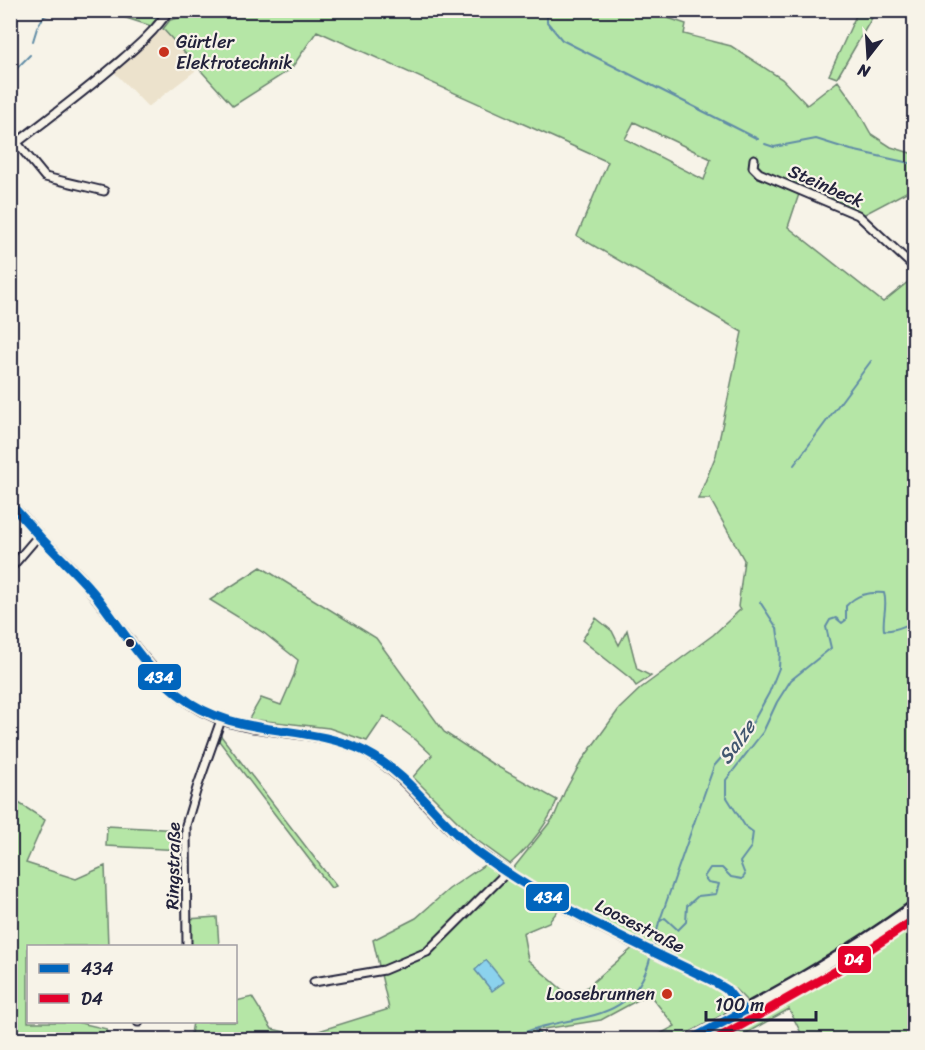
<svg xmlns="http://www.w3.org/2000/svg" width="925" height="1050" viewBox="0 0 925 1050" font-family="Sriracha,sans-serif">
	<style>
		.built { fill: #ece2cc }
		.green { fill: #b5e6a6; stroke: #6c8470; stroke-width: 1.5; fill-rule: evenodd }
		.water { fill: #8bd2ed; stroke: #618ca6; stroke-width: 1.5 }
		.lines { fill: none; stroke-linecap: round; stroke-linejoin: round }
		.stream { stroke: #618ca6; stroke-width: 2 }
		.minor-casing { stroke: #22223b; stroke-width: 11 }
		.tertiary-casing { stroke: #22223b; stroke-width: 13 }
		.secondary-casing { stroke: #22223b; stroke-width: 14 }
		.minor { stroke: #f7f3e8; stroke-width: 7 }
		.tertiary { stroke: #f7f3e8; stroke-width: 8 }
		.secondary { stroke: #f7f3e8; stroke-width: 9 }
		.bus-1-casing { stroke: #f7f3e8; stroke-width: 14 }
		.bus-2-casing { stroke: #f7f3e8; stroke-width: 14 }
		.bus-1 { stroke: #0065bd; stroke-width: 9 }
		.bus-2 { stroke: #e4002b; stroke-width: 9 }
		.poi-dot { fill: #c8321e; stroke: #f7f3e8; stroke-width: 2 }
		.bus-dot { fill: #22223b; stroke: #f7f3e8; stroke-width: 2 }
		.labels { text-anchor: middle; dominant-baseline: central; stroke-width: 4.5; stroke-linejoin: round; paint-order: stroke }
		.poi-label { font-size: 18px; fill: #22223b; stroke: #f7f3e8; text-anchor: start }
		.street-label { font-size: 18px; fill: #22223b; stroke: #f7f3e8 }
		.water-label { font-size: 20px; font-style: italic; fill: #425770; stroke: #f7f3e8 }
		.line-badge { stroke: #f7f3e8; stroke-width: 2 }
		.badge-label { font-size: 16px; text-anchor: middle; font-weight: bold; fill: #fff }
	</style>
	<rect width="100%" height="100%" fill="#f7f3e8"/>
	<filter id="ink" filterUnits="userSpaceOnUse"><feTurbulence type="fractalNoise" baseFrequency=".0167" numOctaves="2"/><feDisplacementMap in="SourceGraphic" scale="12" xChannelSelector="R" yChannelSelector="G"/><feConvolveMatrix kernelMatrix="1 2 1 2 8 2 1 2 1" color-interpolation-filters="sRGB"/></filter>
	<g filter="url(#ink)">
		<path class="built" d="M 163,29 L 199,68 L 148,107 L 114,72 Z"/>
		<path class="green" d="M 191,10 L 647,11 L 686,24 L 684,34 L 731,46 L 782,79 L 807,105 L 838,81 L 853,102 L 871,134 L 891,147 L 914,154 L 914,188 L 863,215 L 801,188 L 788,227 L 883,302 L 914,277 L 914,903 L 878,931 L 751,1005 L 735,989 L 603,922 L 512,870 L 554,817 L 565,791 L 581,762 L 619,709 L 641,688 L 713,635 L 741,609 L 738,607 L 744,560 L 710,499 L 698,499 L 716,455 L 742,332 L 577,236 L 608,162 L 317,31 L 291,69 L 233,106 L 163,29 L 170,20 L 187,16 ZM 634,122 L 711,159 L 704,180 L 625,139 Z
			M 105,11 L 162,10 L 162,11 L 151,26 Z
			M 858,11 L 876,11 L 837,78 L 829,75 Z
			M 261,567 L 376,638 L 444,732 L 491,763 L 557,800 C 547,826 530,846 510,864 L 474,838 L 413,777 L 432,755 L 416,740 L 384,716 L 367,741 L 329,728 L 249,719 L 261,698 L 281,705 L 294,675 L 298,660 L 264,633 L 210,600 Z
			M 596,618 L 612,631 L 619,645 L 627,630 L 637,669 L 651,676 L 636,686 L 631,679 L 582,640 Z
			M 218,732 L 336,886 L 331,888 L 216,737 Z
			M 11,798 L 45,820 L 26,863 L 76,879 L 105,866 L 108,946 L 28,946 L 28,1022 L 76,1022 L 107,1029 L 107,1039 L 11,1039 L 11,968 L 15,966 L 10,940 Z
			M 107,826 L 180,830 L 181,850 L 106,846 Z
			M 486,864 L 560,908 L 549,922 L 523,933 L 528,960 L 573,999 L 634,947 L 718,989 C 739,1010 720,1020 701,1029 C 695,1033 687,1038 680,1039 C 671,1041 660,1039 651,1039 L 675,1026 L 649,994 L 601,1020 L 537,1030 L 543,1039 L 190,1040 L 193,1022 L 236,1022 L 236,1001 L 252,997 L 272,1029 L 303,1036 L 389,1009 L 373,940 L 416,918 L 449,889 Z
			M 914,910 L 914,1039 L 804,1039 L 789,1009 L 736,1039 L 721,1039 L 718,1032 L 749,1014 L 750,1011 Z
			M 217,917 L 219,946 L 188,946 L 187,919 Z"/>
		<path class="water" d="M 486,960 L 504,982 L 492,991 L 475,970 Z"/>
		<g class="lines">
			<path class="stream" d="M 121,10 L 126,13 L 160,17
				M 547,10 L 547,22 L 562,40 L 758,139
				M 174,15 L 184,10
				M 33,41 L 37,28 L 44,16 L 62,10
				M 10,75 L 30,55
				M 765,144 L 774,147 L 816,139 L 851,150 L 914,164
				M 794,465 L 871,361
				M 660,920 L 714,766 L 753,722 L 769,693 L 779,668 L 780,650 L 777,628 L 760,602
				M 653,950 L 659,922 L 665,918 L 678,930 L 686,922 L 687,906 L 698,896 L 716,894 L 719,884 L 708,882 L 704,877 L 710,868 L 722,868 L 731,877 L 742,879 L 745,875 L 740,862 L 751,847 L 753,832 L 745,826 L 726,796 L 726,780 L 763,732 L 777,702 L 791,680 L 831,648 L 826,627 L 830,620 L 836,618 L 842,623 L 846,620 L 846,606 C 857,594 869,592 884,593 C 888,606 882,617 884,630 C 894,632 904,625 914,623
				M 535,1030 L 542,1040
				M 509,1040 C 563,1008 632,1035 651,955"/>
			<defs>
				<path id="minor" d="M 17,143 L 45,177 L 104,191
					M 10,148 C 45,121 80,95 113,67 C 134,49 154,33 169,10
					M 754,159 L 753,167 L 759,173 L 858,215 L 914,267
					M 10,569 L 39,535
					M 187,946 L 186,825 L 197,788 L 221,720
					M 314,982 L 384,970 L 427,952 L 507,872
					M 138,1022 L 139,1022"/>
				<path id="tertiary" d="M 10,504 C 22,515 31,527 41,538 C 56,553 71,567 85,583 C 116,620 142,663 178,694 C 237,744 304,720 366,752 C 397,769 419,797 443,821 C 458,837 474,850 492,862 C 559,910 637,944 711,980 L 726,989 L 744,1011"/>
				<path id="secondary" d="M 689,1040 C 766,999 844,957 914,906"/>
			</defs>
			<use href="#minor" class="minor-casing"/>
			<use href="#tertiary" class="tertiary-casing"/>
			<use href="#secondary" class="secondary-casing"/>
			<use href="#minor" class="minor"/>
			<use href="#tertiary" class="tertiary"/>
			<use href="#secondary" class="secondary"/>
			<defs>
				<path id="bus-1" d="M 10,504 C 21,515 31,527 41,538 C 60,558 80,576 97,597 C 122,630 145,668 178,694 C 236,741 305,721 366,752 C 411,775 438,822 477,852 C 549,905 631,941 711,980 L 726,989 L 744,1011
					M 690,1040 L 744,1011"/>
				<path id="bus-2" d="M 715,1040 L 838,970 L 914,920"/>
			</defs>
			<use href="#bus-1" class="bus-1-casing"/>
			<use href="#bus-2" class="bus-2-casing"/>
			<use href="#bus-1" class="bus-1"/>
			<use href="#bus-2" class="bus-2"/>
		</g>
	</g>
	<g class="poi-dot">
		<circle cx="164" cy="52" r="6"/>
		<circle cx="667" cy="994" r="6"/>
	</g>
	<circle class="bus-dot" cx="130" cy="643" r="5"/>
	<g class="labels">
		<g class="poi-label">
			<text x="176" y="42">Gürtler<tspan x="176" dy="21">Elektrotechnik</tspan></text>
			<text x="655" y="994" text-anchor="end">Loosebrunnen</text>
		</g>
		<g class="street-label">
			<text transform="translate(826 186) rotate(24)">Steinbeck</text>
			<text transform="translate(173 866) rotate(-89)">Ringstraße</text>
			<text transform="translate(640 926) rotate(27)">Loosestraße</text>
		</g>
		<g class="water-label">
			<text transform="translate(737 742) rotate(-54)">Salze</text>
		</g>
	</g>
	<g class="line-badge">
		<rect x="137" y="663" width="45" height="28" rx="6" fill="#0065bd"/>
		<rect x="525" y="883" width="45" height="29" rx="6" fill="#0065bd"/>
		<rect x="837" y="945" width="35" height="29" rx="6" fill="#e4002b"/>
	</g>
	<g class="badge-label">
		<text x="159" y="683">434</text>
		<text x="548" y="903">434</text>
		<text x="854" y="965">D4</text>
	</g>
	<rect width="925" height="1050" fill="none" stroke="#f7f3e8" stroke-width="36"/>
	<rect x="18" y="18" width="889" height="1014" fill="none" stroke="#22223b" stroke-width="2" filter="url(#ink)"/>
	<rect x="27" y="945" width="210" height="78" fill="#f7f3e8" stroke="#a29fa3" stroke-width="1.5"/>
	<rect x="39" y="964" width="30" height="9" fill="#0065bd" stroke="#a29fa3" stroke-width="1.5"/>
	<text x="81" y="975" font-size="18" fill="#22223b">434</text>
	<rect x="39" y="994" width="30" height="9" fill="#e4002b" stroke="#a29fa3" stroke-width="1.5"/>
	<text x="81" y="1005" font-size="18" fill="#22223b">D4</text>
	<g transform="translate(868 57) rotate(197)" stroke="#f7f3e8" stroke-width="4.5" paint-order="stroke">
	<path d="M0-4.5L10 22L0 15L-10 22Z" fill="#22223b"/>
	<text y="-9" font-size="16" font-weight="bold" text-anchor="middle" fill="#22223b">N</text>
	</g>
	<path d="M706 1011v9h110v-9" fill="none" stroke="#22223b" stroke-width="3"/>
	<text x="715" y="1011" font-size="18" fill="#22223b" stroke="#f7f3e8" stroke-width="4.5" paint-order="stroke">100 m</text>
</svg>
